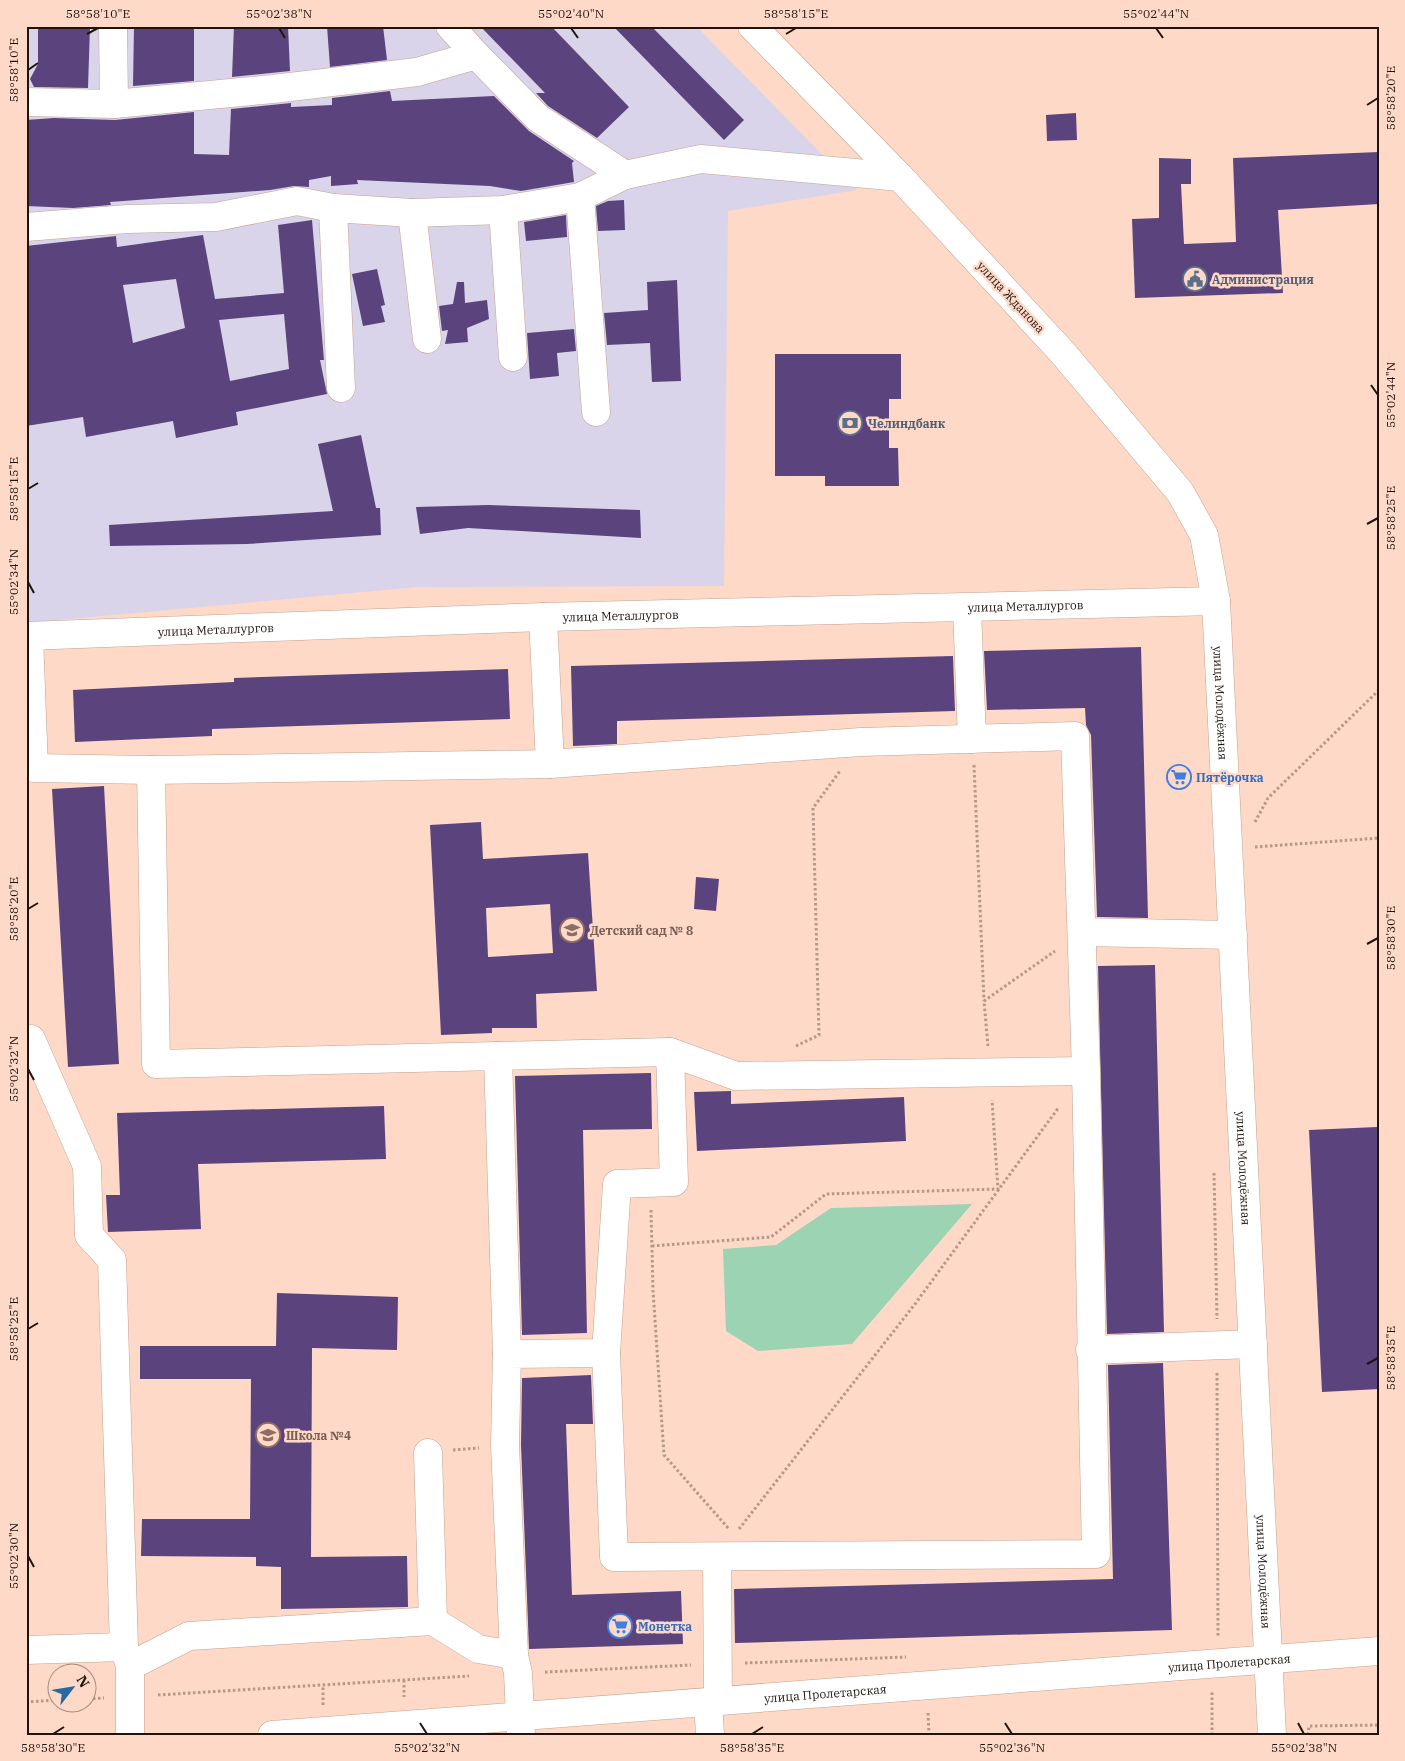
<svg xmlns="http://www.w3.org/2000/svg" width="1405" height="1761" viewBox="0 0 1405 1761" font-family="'IBM Plex Serif',serif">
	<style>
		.industrial { fill: #d9d4ea }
		.green { fill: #9bd3b3 }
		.building { fill: #5b437d; fill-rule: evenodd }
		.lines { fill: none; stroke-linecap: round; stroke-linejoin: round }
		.minor-casing { stroke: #c5a190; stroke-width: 29 }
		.major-casing { stroke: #c5a190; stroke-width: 29 }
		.path { stroke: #b4988a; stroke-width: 3; stroke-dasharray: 2.5 2.5; stroke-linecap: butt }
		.minor { stroke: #fff; stroke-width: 28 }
		.major { stroke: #fff; stroke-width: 28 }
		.ticks { fill: none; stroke: #20140e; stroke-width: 2 }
		.labels { text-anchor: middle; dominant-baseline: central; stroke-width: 5; stroke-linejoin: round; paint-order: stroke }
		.service-label { font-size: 12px; font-weight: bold; fill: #4e5e75; stroke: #fed9c7; text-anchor: start }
		.street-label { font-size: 12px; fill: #20140e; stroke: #fed9c7 }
		.shop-label { font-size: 12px; font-weight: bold; fill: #366cbe; stroke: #fed9c7; text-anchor: start }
		.education-label { font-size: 12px; font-weight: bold; fill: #785e54; stroke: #fed9c7; text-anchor: start }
		.neatline { fill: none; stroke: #20140e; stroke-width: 2 }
		.ticks-label { font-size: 12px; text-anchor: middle; fill: #20140e }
	</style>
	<rect width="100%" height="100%" fill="#fed9c7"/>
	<path class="industrial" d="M 26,26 L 696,26 L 857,190 L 728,211 L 724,586 L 418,587 L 26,623 Z"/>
	<path class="green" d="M 972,1204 L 852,1344 L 758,1351 L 726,1331 L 723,1249 L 776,1245 L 831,1208 Z"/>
	<path class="building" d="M 38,26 L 90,26 L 88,88 L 34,87 L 30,79 L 38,64 Z
		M 134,26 L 194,26 L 194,81 L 133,86 Z
		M 234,26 L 288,26 L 290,71 L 232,77 Z
		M 327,26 L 383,26 L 387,60 L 330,67 Z
		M 480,26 L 551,26 L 629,107 L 597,138 L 548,106 L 536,93 L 545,93 Z
		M 613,26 L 651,26 L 744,120 L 724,140 Z
		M 390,91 L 392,101 L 494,96 L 529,131 L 574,161 L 572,163 L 574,182 L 521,191 L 490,186 L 357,180 L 358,184 L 331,186 L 331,176 L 309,180 L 309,187 L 294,186 L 270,190 L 110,202 L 111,205 L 73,208 L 26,206 L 26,120 L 54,118 L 115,120 L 194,112 L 194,154 L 229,155 L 231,109 L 291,103 L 291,107 L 332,105 L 332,98 Z
		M 1076,113 L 1077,140 L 1047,141 L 1046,115 Z
		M 1379,152 L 1379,204 L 1278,210 L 1283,293 L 1135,298 L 1132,219 L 1159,218 L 1159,158 L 1191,159 L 1191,184 L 1181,184 L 1184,244 L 1236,242 L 1233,158 Z
		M 624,200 L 625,230 L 598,231 L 596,206 L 608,201 Z
		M 566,215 L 567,237 L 526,241 L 524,222 Z
		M 312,220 L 324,360 L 320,360 L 327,394 L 236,412 L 238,425 L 176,438 L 173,421 L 86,437 L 83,417 L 26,426 L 26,246 L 116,236 L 117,247 L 203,235 L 215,299 L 284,293 L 278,225 ZM 176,279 L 185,328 L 133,343 L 123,285 ZM 284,314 L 289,369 L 230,381 L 219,320 Z
		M 377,269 L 385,305 L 381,306 L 385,322 L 363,326 L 352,274 Z
		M 677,280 L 681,381 L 652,382 L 650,343 L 607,345 L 604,313 L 648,310 L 647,282 Z
		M 457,282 L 464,282 L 465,303 L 487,300 L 489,319 L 467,328 L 468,342 L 445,344 L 448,330 L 442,331 L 439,306 L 453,304 Z
		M 574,329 L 576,351 L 557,353 L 559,376 L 530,379 L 527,333 Z
		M 775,354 L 901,354 L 901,399 L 889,399 L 889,448 L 898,448 L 899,486 L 825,486 L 825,476 L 775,476 Z
		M 361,435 L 376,508 L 380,508 L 381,535 L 247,544 L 110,546 L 109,525 L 333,511 L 318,444 Z
		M 488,505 L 640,510 L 641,538 L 468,528 L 420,534 L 416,507 Z
		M 1141,647 L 1148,918 L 1097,917 L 1091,735 L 1086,725 L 1085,708 L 987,710 L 984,651 Z
		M 953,656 L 955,711 L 617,721 L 617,744 L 573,746 L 571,666 Z
		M 508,669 L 510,719 L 212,729 L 212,736 L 75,742 L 73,690 L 234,682 L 234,678 Z
		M 104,786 L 119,1064 L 68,1067 L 52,789 Z
		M 481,822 L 483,859 L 588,853 L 597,991 L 536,994 L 537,1028 L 492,1028 L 492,1033 L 441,1035 L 430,825 ZM 550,904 L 553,953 L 488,957 L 486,908 Z
		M 696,877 L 719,879 L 716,911 L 694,909 Z
		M 1155,965 L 1164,1332 L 1107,1334 L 1098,966 Z
		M 651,1073 L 652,1129 L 583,1130 L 587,1333 L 522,1335 L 515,1076 Z
		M 731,1091 L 731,1104 L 904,1097 L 906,1141 L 697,1151 L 694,1092 Z
		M 384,1106 L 386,1159 L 198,1164 L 201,1229 L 108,1232 L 106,1195 L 120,1195 L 117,1113 Z
		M 1377,1127 L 1379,1389 L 1322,1392 L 1309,1130 Z
		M 277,1293 L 398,1297 L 397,1350 L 312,1348 L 311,1557 L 407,1556 L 408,1607 L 281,1609 L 281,1567 L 256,1566 L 256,1557 L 141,1556 L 142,1519 L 250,1519 L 251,1379 L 140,1379 L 140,1346 L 276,1346 Z
		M 1163,1363 L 1172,1630 L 735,1643 L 734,1589 L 1113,1579 L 1108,1365 Z
		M 591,1375 L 593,1424 L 566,1424 L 572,1595 L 681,1591 L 683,1644 L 529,1649 L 521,1445 L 522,1378 Z"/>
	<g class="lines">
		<defs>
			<g id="minor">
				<path d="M 113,26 L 114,104"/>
				<path d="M 450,26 L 476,55"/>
				<path d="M 26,102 L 114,104 L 273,89 L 417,72 L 476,55 L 538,118 L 625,175"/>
				<path d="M 580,197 L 596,412"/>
				<path d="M 333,208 L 341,388"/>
				<path d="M 503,210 L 513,357"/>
				<path d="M 412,213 L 427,339"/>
				<path d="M 26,227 L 127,219 L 216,217 L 297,201 L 333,208 L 412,213 L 503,210 L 580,197 L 625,175 L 701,159 L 900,177"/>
				<path d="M 967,608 L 972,739"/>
				<path d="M 543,617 L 550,764"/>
				<path id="s1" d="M 26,636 L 543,617 L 1216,601 L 1204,535 L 1180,492 L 1062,352 L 900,177 L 752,26"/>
				<path d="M 29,636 L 34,768 L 151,770 L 550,764 L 861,742 L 1075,736 L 1086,1071 L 736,1076 L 670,1052 L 674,1182 L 617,1184 L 606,1353 L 507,1354 L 505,1445 L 514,1655 L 518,1673 L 521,1735"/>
				<path d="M 151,770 L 156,1064 L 498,1056"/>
				<path d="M 1082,932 L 1233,935"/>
				<path d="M 31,1039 L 87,1166 L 89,1235 L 112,1260 L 124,1647 L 130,1666"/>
				<path d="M 1090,1350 L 1253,1344"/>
				<path d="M 606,1353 L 614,1557 L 1096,1554 L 1086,1071"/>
				<path d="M 507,1354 L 498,1056 L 670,1052"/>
				<path d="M 428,1453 L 433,1621 L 478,1649 L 514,1655"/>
				<path d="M 717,1557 L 718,1701"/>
				<path d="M 26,1650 L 124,1647"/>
				<path d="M 708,1702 L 710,1735"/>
				<path d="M 130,1735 L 130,1666 L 189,1636 L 433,1621"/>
			</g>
			<g id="major">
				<path id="s2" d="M 1216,601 L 1272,1735"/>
				<path id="s3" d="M 272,1735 L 1379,1651"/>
			</g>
		</defs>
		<use href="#minor" class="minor-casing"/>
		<use href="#major" class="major-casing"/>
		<path class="path" d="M 974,765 L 984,1001
			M 1255,822 L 1268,798 L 1379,690
			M 1255,847 L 1379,838
			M 796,1046 L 819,1035 L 813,808 L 840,771
			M 988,1046 L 984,1001 L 1055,951
			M 1214,1173 L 1217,1319
			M 651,1210 L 653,1290 L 664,1455 L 729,1529
			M 652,1246 L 771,1237 L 826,1194 L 998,1189 L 992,1100
			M 1217,1373 L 1218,1637
			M 453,1450 L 479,1448
			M 739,1529 L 915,1304 L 1059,1107
			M 745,1663 L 906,1657
			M 545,1672 L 691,1665
			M 404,1680 L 404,1697
			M 158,1695 L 469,1676
			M 88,1699 L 104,1698
			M 26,1702 L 58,1700
			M 323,1705 L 323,1686
			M 928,1713 L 929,1735
			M 1212,1735 L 1212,1690
			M 1308,1735 L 1309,1726 L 1379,1725"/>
		<use href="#minor" class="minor"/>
		<use href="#major" class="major"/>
	</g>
	<path class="ticks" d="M 279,28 L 285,38M 571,28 L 578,38M 1156,28 L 1163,38M 87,34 L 98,28M 786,34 L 796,28M 28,70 L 38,63M 1367,105 L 1378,98M 1371,385 L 1378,395M 28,489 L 38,483M 1367,524 L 1378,518M 28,582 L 34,593M 28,909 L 38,903M 1367,944 L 1378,938M 28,1069 L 34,1080M 28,1329 L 38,1323M 1367,1364 L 1378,1358M 28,1556 L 34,1567M 420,1723 L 427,1734M 1005,1723 L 1012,1734M 1298,1723 L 1304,1734M 53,1734 L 64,1727M 752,1734 L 763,1727"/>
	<defs>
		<symbol id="civic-ring" viewBox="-11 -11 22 22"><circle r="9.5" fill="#fed9c7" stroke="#5c6f8a" stroke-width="1.5"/><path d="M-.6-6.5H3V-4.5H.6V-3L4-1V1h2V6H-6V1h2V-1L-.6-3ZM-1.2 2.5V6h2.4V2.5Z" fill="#5c6f8a"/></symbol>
		<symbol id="bank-ring" viewBox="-11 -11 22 22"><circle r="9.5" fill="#fed9c7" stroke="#5c6f8a" stroke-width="1.5"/><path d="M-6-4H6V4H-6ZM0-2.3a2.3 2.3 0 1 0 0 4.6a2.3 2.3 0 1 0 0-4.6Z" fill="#5c6f8a"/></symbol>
		<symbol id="supermarket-ring" viewBox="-11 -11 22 22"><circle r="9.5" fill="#fed9c7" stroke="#3f7fe0" stroke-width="1.5"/><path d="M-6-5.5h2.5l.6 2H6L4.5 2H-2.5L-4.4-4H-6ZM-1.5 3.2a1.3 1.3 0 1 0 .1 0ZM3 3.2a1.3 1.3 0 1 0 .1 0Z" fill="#3f7fe0"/></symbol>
		<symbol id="school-ring" viewBox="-11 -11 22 22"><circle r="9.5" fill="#fed9c7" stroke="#8d6e63" stroke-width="1.5"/><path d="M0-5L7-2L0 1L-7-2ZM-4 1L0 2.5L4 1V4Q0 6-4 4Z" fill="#8d6e63"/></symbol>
	</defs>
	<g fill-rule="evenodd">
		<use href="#civic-ring" x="1181" y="265" width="28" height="28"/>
		<use href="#bank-ring" x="836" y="409" width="28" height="28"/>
		<use href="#supermarket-ring" x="1165" y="763" width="28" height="28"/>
		<use href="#school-ring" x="558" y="916" width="28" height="28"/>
		<use href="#school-ring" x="254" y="1421" width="28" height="28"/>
		<use href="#supermarket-ring" x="606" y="1612" width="28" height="28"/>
	</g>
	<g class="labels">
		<g class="service-label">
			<text x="1212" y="279">Администрация</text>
			<text x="868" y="423">Челиндбанк</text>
		</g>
		<g class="street-label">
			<text transform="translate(1011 297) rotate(47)">улица Жданова</text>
			<text stroke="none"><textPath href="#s1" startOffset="1000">улица Металлургов</textPath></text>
			<text stroke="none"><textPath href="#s1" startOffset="595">улица Металлургов</textPath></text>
			<text stroke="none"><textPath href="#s1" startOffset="190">улица Металлургов</textPath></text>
			<text stroke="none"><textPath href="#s2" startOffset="102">улица Молодёжная</textPath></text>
			<text stroke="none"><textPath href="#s2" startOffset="568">улица Молодёжная</textPath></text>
			<text stroke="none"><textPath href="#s2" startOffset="972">улица Молодёжная</textPath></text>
			<text stroke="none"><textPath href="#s3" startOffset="960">улица Пролетарская</textPath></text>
			<text stroke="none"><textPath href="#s3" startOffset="555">улица Пролетарская</textPath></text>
		</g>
		<g class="shop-label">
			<text x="1196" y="777">Пятёрочка</text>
			<text x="638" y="1626">Монетка</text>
		</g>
		<g class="education-label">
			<text x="590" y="930">Детский сад № 8</text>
			<text x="286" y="1435">Школа №4</text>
		</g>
	</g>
	<rect width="1405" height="1761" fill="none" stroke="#fed9c7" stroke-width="55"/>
	<g transform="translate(72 1688) rotate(59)"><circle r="24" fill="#fed9c7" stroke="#a58a7d"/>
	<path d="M0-4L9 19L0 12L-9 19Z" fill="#2a6aa0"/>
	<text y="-8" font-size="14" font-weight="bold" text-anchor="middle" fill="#20140e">N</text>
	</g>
	<rect x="28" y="28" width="1350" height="1706" class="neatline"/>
	<g class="ticks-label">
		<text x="98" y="18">58°58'10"E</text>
		<text x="279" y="18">55°02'38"N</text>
		<text x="571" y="18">55°02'40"N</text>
		<text x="796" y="18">58°58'15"E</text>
		<text x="1156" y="18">55°02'44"N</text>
		<text transform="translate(14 70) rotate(-90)" y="4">58°58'10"E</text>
		<text transform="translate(1391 98) rotate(-90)" y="4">58°58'20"E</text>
		<text transform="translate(1391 395) rotate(-90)" y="4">55°02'44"N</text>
		<text transform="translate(14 489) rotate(-90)" y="4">58°58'15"E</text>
		<text transform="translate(1391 518) rotate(-90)" y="4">58°58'25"E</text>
		<text transform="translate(14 582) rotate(-90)" y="4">55°02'34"N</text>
		<text transform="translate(14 909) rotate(-90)" y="4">58°58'20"E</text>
		<text transform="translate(1391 938) rotate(-90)" y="4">58°58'30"E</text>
		<text transform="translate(14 1069) rotate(-90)" y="4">55°02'32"N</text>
		<text transform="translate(14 1329) rotate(-90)" y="4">58°58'25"E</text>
		<text transform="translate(1391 1358) rotate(-90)" y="4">58°58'35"E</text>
		<text transform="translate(14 1556) rotate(-90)" y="4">55°02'30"N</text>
		<text x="53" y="1752">58°58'30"E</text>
		<text x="427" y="1752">55°02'32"N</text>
		<text x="752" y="1752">58°58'35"E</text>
		<text x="1012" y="1752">55°02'36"N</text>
		<text x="1304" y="1752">55°02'38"N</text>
	</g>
</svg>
